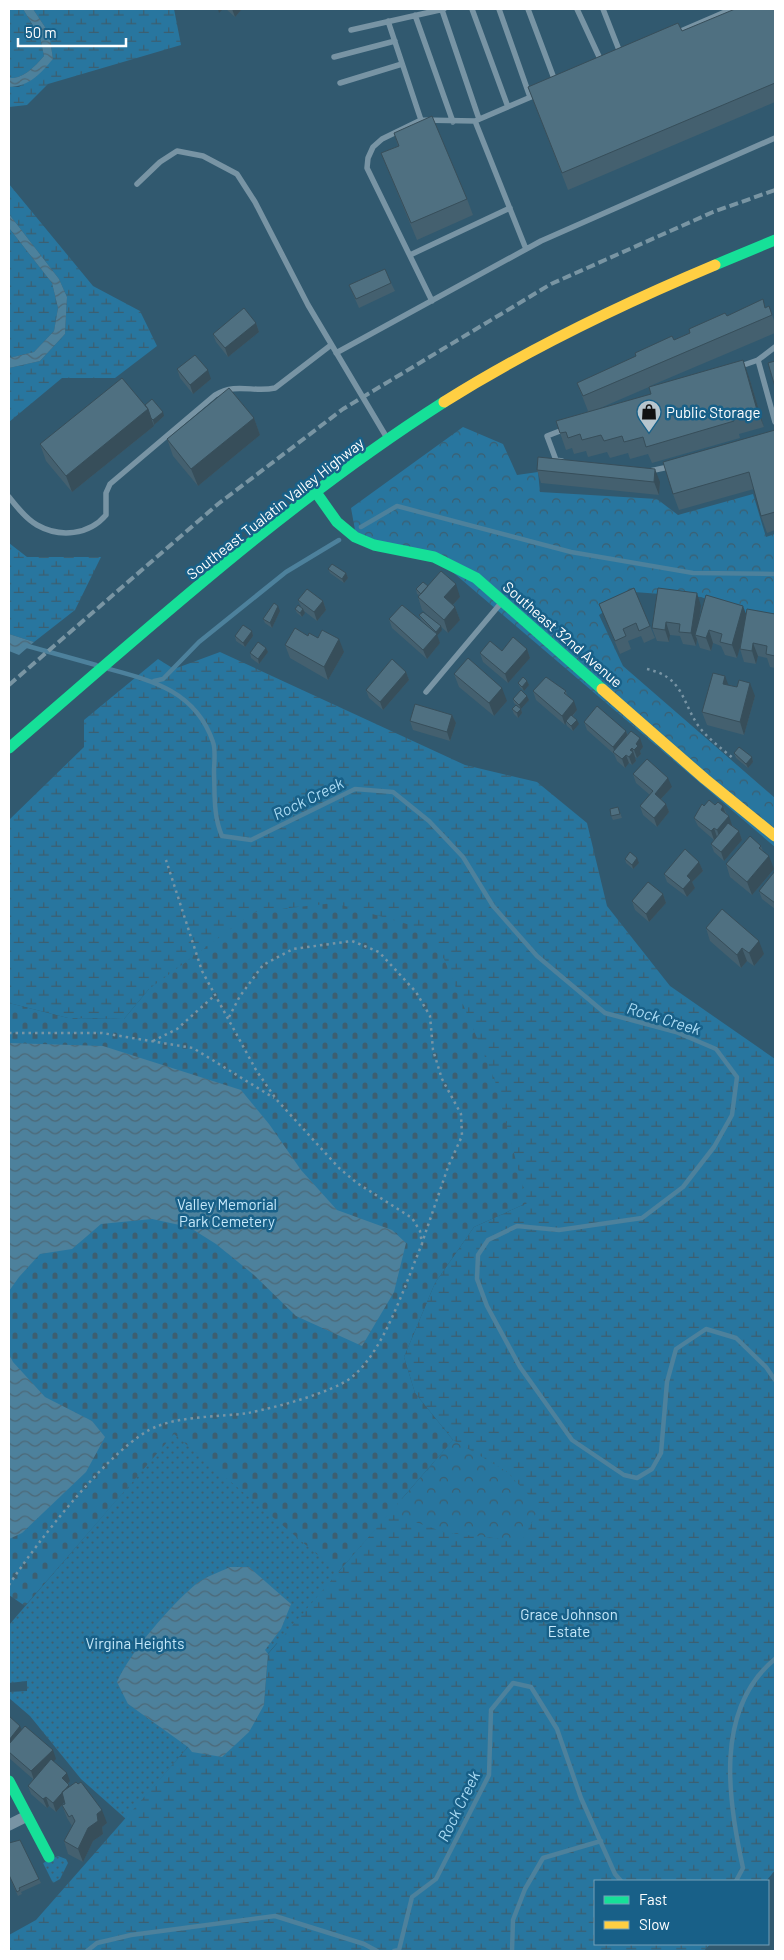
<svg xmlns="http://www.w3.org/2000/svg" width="784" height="1960" viewBox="0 0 784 1960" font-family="Barlow,sans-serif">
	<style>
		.grass { fill: url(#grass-dots) }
		.forest { fill: url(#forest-crowns) }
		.wetland { fill: url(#wetland-marsh) }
		.cemetery { fill: url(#cemetery-stones) }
		.water { fill: url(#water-waves) }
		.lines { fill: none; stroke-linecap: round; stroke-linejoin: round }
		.stream { stroke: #4d819c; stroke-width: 4.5 }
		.path { stroke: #7894a4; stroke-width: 2.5; stroke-dasharray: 2.5 4; stroke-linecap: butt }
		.lane { stroke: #7894a4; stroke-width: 5.5 }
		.street { stroke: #7894a4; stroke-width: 11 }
		.fast { stroke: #16e098; stroke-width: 11 }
		.slow { stroke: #ffcf43; stroke-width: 11 }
		.rail { stroke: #7995a3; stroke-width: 4; stroke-dasharray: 9 4; stroke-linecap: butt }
		.wall { fill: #44606f; fill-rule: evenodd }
		.shaded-wall { fill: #374e5a }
		.building { fill: #4f7081; stroke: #374e5a }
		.labels { text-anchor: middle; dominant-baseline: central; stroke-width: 5; stroke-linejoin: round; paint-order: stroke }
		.poi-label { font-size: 15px; fill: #fff; stroke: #186088; text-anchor: start }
		.street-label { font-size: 15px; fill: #fff; stroke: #186088 }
		.park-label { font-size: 15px; fill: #c5e8fa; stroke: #186088 }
		.water-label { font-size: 16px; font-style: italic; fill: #abdcf5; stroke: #186088 }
	</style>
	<defs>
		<pattern id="grass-dots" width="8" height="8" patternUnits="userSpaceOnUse" patternTransform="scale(1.25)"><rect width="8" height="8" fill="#28769f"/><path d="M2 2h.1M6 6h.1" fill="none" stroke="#3c5f71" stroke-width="1.8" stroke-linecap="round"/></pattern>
		<pattern id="forest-crowns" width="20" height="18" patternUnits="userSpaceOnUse" patternTransform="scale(1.25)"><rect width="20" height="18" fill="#28769f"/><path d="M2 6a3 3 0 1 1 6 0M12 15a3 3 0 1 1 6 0" fill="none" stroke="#3c5f71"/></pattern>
		<pattern id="wetland-marsh" width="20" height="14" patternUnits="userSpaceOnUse" patternTransform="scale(1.25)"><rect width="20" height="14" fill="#28769f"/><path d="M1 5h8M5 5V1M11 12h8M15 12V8" fill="none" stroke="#3c5f71"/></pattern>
		<pattern id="cemetery-stones" width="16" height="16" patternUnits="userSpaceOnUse" patternTransform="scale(1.25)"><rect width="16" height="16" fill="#28769f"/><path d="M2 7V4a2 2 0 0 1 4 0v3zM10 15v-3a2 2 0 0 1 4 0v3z" fill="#3c5f71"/></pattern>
		<pattern id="water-waves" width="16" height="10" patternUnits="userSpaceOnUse" patternTransform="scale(1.25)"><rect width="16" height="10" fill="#4d819c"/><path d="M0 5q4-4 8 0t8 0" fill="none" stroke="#4d6978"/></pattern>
	</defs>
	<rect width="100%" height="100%" fill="#31596f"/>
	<path class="grass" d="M 625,1241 L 775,1870 L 766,1881 L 595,1881 L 277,1643 L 126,1819 L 81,1779 L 30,1716 L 9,1698 L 9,1692 L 27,1691 L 27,1681 L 9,1683 L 9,1625 L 174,1433 L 339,1572 Z
		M 58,1856 L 66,1859 L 68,1863 L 60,1879 L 53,1883 L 43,1863 Z"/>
	<path class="forest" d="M 463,427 L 503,444 L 517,475 L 538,472 L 540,492 L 657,499 L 678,515 L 753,494 L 766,537 L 775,534 L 775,620 L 753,616 L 701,597 L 634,592 L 599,615 L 623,666 L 775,798 L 775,847 L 442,563 L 357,541 L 351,508 Z
		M 174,1433 L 402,1499 L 453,1440 L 506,1471 L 540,1506 L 522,1541 L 447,1533 L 389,1514 L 338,1572 Z"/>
	<path class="wetland" d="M 9,9 L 23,9 L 40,37 L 44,56 C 34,67 24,79 9,78 Z
		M 33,9 L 174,9 L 181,45 L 48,84 L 27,105 L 9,107 L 9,87 L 19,87 L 53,59 L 49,33 Z
		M 9,184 L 93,286 L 140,311 L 157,346 L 115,378 L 62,378 L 9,422 L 9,368 L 40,361 L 65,334 L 67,297 L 59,279 L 9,214 Z
		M 9,228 L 52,283 L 58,308 L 54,331 L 34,352 L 9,358 Z
		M 9,543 L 27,557 L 101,557 L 75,610 L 34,642 L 9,634 Z
		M 220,652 L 465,765 L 537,782 L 587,823 L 607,906 L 670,986 L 775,1059 L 775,1870 L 766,1881 L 595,1881 L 595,1944 L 710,1944 L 704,1951 L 9,1951 L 9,1935 L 36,1920 L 188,1747 L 264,1705 L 268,1654 L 389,1513 L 447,1533 L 522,1541 L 540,1507 L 506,1471 L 453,1440 L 415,1393 L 404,1357 L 435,1283 L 474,1227 L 527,1203 L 149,989 L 124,1019 L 68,1018 L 9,1003 L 9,820 L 84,747 L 84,720 L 158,659 L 174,669 Z"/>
	<path class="cemetery" d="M 334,903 L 414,926 L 444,959 L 495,1081 L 527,1203 L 474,1227 L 435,1283 L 404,1357 L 415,1393 L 453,1440 L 338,1572 L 174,1434 L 25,1606 L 9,1595 L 9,1003 L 68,1018 L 124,1019 L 149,989 L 254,912 Z"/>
	<path class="water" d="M 23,9 L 33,9 L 49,33 L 53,59 C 41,73 29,87 9,87 L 9,78 C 24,79 34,67 44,56 L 40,37 Z
		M 9,214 L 59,279 L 67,297 L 65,334 L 40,361 L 9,368 L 9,358 L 34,352 L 54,331 L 58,308 L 52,283 L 9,228 Z
		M 9,634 L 34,642 L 19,655 L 9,651 Z
		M 9,1043 L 103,1046 L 241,1090 L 269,1124 L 301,1170 L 337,1210 L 392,1230 L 406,1243 L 394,1292 L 362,1346 L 296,1316 L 254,1275 L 216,1244 L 189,1227 L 152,1219 L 101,1224 L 72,1249 L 40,1254 L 19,1277 L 9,1291 Z
		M 9,1354 L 13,1362 L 45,1397 L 92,1421 L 105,1437 L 86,1472 L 22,1533 L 9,1539 Z
		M 230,1567 L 249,1567 L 291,1604 L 281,1629 L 265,1650 L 268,1654 L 264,1705 L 249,1732 L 222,1757 L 192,1752 L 188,1747 L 128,1704 L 117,1682 C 131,1651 170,1606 196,1584 C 205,1577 220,1572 230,1567 Z"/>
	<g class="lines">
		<path class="stream" d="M 361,527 L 397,506 L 571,552 L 693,573 L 775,574
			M 24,645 L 96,665
			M 109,669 C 154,681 196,692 213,742 C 216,750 214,763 214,772 C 215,794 213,815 222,836 L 251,840 L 355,789 L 393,792 L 429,821 L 463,857 L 493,906 L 537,956 L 605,1013 L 676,1032 L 716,1049 L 737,1077 L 732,1115 L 714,1147 L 683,1187 L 642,1218 L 559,1230 L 517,1226 L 488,1240 L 478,1255 L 477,1279 L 487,1306 L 520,1367 L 572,1440 L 624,1475 L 637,1478 L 652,1469 L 661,1453 L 667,1382 L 676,1349 L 706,1329 L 736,1338 L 766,1367 L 775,1380
			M 154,681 L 163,679 L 199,642 L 286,572 L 339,540
			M 736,1881 L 743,1868 C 728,1800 714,1709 775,1659
			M 87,1951 L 97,1943 L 131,1935 L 275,1916 L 364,1944 L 377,1951
			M 394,1951 L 399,1950 L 412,1897 L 436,1879 L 489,1775 L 491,1710 L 513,1683 L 531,1687 L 557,1729 L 581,1798 L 615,1874 L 621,1881
			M 512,1951 L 513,1920 L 525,1889 L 543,1858 L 601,1841"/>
		<path class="path" d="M 647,669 C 682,677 681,698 697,724 C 707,738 721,748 734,759
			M 229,1017 L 240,996 L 263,965 L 293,949 L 352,941 L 379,952 L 416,992 L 430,1016 L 433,1050 L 442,1079 L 461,1114 L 462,1136 L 448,1167 L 422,1243
			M 9,1033 L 102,1033 L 193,1048 L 274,1098
			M 153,1041 L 177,1029 L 214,996
			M 9,1585 C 34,1546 115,1441 158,1426 C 183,1416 220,1417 248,1413 C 273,1408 332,1393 352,1377 C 385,1350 405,1284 422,1244 L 420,1231 L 412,1218 L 357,1183 L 339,1168 L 276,1099 L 256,1070 L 202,971 L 166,860"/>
		<path class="lane" d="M 472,9 L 508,107
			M 499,9 L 530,97
			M 528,9 L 555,81
			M 577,9 L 602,63
			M 603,9 L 621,55
			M 442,10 L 479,119
			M 415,15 L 453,122
			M 388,21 L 421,120
			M 351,30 L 444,9
			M 674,34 L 732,9
			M 334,57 L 395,41
			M 340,83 L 402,64
			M 475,121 L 526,249
			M 137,184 L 160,162 L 177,151 L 203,156 L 237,174 L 255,202 L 308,305 L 387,438
			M 410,255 L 510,208
			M 432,301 L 367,168 L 368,158 L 373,147 L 382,139 L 421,120 L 475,121 L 538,94
			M 336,353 L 541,241 L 775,138
			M 758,360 L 775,422
			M 738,367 L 758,360 L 775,347
			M 562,461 L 556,460 L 547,436 L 565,429
			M 650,471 L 673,466
			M 9,497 C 17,507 26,519 37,525 C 60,538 89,535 106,515 L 106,493 L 110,484 L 215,395 C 237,382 253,393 275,388 L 331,345
			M 426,692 L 501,603"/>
		<path class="street" d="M 9,1825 L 27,1816"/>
		<path class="fast" d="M 715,265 L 775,240
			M 315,491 L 337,522 L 355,537 L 374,545 L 434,557 L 476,578 L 602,689
			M 9,748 C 150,627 287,502 444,402
			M 9,1781 L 49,1857"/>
		<path class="slow" d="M 444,402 C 530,348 622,304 715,265
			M 602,689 L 705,779 L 775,836"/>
		<path class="rail" d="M 9,685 L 218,504 L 343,409 L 551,284 L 713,212 L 775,190"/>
	</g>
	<path class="wall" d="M 226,9 L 242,9 L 235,17 Z
		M 775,9 L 775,102 L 568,190 L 528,87 L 682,31 Z
		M 394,133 L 467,199 L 473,215 L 417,240 L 388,170 L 381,153 L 398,146 Z
		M 391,283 L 395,291 L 359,308 L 349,285 Z
		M 766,307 L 772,315 L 775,323 L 775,333 L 650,386 L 749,377 L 764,427 L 739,434 L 740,438 L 652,463 L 648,454 L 630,459 L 628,453 L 610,458 L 607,452 L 588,457 L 586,451 L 574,454 L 572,448 L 566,450 L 560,433 L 588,411 L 577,383 L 727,316 ZM 649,387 L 651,394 L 598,409 Z
		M 256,323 L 259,332 L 228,357 L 216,342 L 213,334 Z
		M 177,369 L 211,379 L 193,394 L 180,378 Z
		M 145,405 L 164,416 L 154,425 L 153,423 L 154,426 L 72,492 L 46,461 L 40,444 Z
		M 254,418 L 260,435 L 198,486 L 173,456 L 167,439 Z
		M 775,430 L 775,530 L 767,533 L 761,516 L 754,489 L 679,510 L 673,494 Z
		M 537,470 L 660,482 L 659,495 L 541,483 Z
		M 328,569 L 346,573 L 348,578 L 344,583 L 330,573 Z
		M 428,586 L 460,597 L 453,605 L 455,607 L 460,620 L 448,633 L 422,610 L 418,597 L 419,595 L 417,594 L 416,589 Z
		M 298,600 L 323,601 L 326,610 L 317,621 L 304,611 L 305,613 L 302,617 L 297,613 L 295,609 L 301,607 Z
		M 599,604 L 650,626 L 655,638 L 644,643 L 641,636 L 628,641 L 631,649 L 620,654 Z
		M 701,606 L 699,620 L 746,614 L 775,614 L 775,668 L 770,667 L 767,658 L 758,656 L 756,664 L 744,662 L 740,649 L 740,646 L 737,658 L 725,655 L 721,646 L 713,643 L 711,651 L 700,648 L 697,639 L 696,646 L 683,644 L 680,636 L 670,635 L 669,642 L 657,641 L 652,628 Z
		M 280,611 L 272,628 L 265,623 L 263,619 Z
		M 419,615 L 442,630 L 437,636 L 440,643 L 427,659 L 392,628 L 389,619 L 431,630 L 421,620 Z
		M 252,631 L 253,636 L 245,647 L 236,641 L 235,636 Z
		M 308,636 L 318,638 L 344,652 L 328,680 L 290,658 L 285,645 Z
		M 266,648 L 268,652 L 259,664 L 251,658 L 250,653 Z
		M 527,649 L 530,658 L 508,683 L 483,662 L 480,653 Z
		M 406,672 L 409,680 L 383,710 L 369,698 L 366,690 Z
		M 454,674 L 507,701 L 494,716 L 459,687 Z
		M 527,681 L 529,685 L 524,691 L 520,687 L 518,683 Z
		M 729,685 L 737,687 L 755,696 L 744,735 L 707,725 L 702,712 Z
		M 533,691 L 566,691 L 567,695 L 577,710 L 573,716 L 579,724 L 573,731 L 567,726 L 566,723 L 565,725 L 536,700 Z
		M 527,696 L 529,700 L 521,709 L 522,713 L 518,718 L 514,714 L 512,709 L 520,708 L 514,703 L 513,699 Z
		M 452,715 L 456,723 L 450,741 L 413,730 L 410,721 Z
		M 584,722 L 626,731 L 628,735 L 643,747 L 640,751 L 641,754 L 637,758 L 635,757 L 636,761 L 632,765 L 629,763 L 625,768 L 617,761 L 614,754 L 587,730 Z
		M 734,753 L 752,757 L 753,762 L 748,768 L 736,758 Z
		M 633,774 L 672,787 L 661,799 L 666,804 L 669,812 L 657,827 L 643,815 L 640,806 L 650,795 L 636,783 Z
		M 715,805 L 723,806 L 732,825 L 739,831 L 742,840 L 724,861 L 714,852 L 711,844 L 714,840 L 698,826 L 694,818 L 704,806 Z
		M 618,807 L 622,818 L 613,820 L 611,816 Z
		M 761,846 L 763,851 L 774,869 L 752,895 L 730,877 L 726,864 Z
		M 625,859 L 639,863 L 633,869 L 626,863 Z
		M 699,862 L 703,871 L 692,882 L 695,888 L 687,897 L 667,882 L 664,874 Z
		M 775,871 L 775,909 L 762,899 L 759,891 Z
		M 663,894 L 666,903 L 649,922 L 635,910 L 632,901 Z
		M 706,928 L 764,954 L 754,966 L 747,961 L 741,968 L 710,941 Z
		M 9,1716 L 21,1729 L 56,1759 L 53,1761 L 70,1781 L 68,1784 L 107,1823 L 102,1827 L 103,1834 L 93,1841 L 83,1862 L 68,1854 L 64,1841 L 72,1826 L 67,1818 L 62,1805 L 65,1804 L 65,1802 L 56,1812 L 49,1806 L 47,1808 L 31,1794 L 28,1786 L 33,1779 L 9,1758 Z
		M 9,1843 L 39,1879 L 41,1883 L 21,1892 L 22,1894 L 18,1896 L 9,1876 Z"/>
	<path class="shaded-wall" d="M 218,9 L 223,9 L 219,13 Z
		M 232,9 L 242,9 L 235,17 Z
		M 256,323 L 259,332 L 228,357 L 225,348 Z
		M 743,360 L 749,377 L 764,427 L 757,410 Z
		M 208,370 L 211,379 L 193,394 L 190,385 Z
		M 148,409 L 154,426 L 72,492 L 66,476 Z
		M 163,412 L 164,416 L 154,425 L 153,420 Z
		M 254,418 L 260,435 L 198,486 L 191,469 Z
		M 655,469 L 660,482 L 659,495 L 654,482 Z
		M 346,573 L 348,578 L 344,583 L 342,579 Z
		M 456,584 L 460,597 L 448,610 L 444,597 Z
		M 697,593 L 701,606 L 697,635 L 695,635 L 697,639 L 696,646 L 691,633 Z
		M 323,601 L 326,610 L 317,621 L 314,612 Z
		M 278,606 L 280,611 L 272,628 L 270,623 Z
		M 743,606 L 748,619 L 737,658 L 732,645 Z
		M 455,607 L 460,620 L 448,633 L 444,620 Z
		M 303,609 L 305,613 L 302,617 L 300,613 Z
		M 666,622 L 670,635 L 669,642 L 665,630 Z
		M 441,626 L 442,630 L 437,636 L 436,632 Z
		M 709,630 L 713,643 L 711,651 L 706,638 Z
		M 252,631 L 253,636 L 245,647 L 243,643 Z
		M 437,634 L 440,643 L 427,659 L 423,650 Z
		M 339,639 L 344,652 L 328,680 L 324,667 Z
		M 753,643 L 758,656 L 756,664 L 752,651 Z
		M 266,648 L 268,652 L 259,664 L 258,659 Z
		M 527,649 L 530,658 L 508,683 L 505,674 Z
		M 406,672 L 409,680 L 383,710 L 380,702 Z
		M 725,676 L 730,689 L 723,684 Z
		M 527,681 L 529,685 L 524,691 L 522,687 Z
		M 750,683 L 755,696 L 744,735 L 740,722 Z
		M 502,688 L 507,701 L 494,716 L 489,703 Z
		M 527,696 L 529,700 L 521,709 L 519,705 Z
		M 574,701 L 577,710 L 567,722 L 566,721 L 566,723 L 565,725 L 562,716 Z
		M 521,709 L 522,713 L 518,718 L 517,713 Z
		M 452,715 L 456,723 L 450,741 L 447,732 Z
		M 577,720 L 579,724 L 573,731 L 571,726 Z
		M 626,731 L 629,740 L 615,753 L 613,747 Z
		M 640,738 L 643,747 L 640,751 L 641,754 L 637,758 L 634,750 L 636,744 Z
		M 632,748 L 635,757 L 636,761 L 632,765 L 629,757 L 630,750 Z
		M 626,755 L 629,763 L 625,768 L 622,759 Z
		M 752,757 L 753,762 L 748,768 L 746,764 Z
		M 668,778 L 672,787 L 658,802 L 655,794 Z
		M 666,804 L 669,812 L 657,827 L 654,818 Z
		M 723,806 L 726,815 L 721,810 Z
		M 729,816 L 732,825 L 720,839 L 717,830 Z
		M 714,828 L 717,837 L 714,840 L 711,831 Z
		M 739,831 L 742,840 L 724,861 L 721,852 Z
		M 769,856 L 774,869 L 752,895 L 747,882 Z
		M 637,858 L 639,863 L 633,869 L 632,865 Z
		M 699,862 L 703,871 L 692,882 L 695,888 L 687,897 L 683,889 L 687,876 Z
		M 663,894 L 666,903 L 649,922 L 646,914 Z
		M 759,941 L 764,954 L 754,966 L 749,953 Z
		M 742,948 L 747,961 L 741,968 L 737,955 Z
		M 20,1726 L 22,1730 L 9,1746 L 9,1740 Z
		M 53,1750 L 56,1759 L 34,1780 L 31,1771 Z
		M 67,1773 L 70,1781 L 65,1787 L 62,1778 Z
		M 69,1785 L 72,1793 L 56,1812 L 53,1803 Z
		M 46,1797 L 49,1806 L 47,1808 L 43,1799 Z
		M 102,1810 L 107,1823 L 102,1827 L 103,1834 L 93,1841 L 83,1862 L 78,1849 L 88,1828 L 97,1814 Z"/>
	<path class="building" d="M 735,9 L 775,9 L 775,83 L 562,173 L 528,87 L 678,23 L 682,31 Z
		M 432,116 L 467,199 L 411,223 L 381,153 L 399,146 L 394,133 Z
		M 385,269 L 391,283 L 356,299 L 349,285 Z
		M 763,299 L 765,308 L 769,306 L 772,315 L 583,396 L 577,383 L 636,356 L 635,353 L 672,336 L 674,340 L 690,333 L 689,329 L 725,313 L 727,316 Z
		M 244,308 L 256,323 L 225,348 L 213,334 Z
		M 195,355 L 208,370 L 190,385 L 177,369 Z
		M 743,360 L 757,410 L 733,418 L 734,421 L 646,447 L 643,437 L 624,442 L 622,436 L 604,441 L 601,435 L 582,440 L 580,434 L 568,438 L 566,432 L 560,433 L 556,421 L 651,394 L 649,387 Z
		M 775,361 L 775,387 L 768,363 Z
		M 122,378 L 148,409 L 66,476 L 40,444 Z
		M 229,388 L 254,418 L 191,469 L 167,439 Z
		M 152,399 L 163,412 L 153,420 L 151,418 L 148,409 L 145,405 Z
		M 775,430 L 775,512 L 761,516 L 749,472 L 673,494 L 663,462 Z
		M 538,457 L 655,469 L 654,482 L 537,470 Z
		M 332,564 L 346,573 L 342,579 L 328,569 Z
		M 441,571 L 456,584 L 444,597 L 455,607 L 444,620 L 418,597 Z
		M 423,582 L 428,586 L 421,594 L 416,589 Z
		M 634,588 L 650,626 L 639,631 L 636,623 L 623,629 L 626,636 L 615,641 L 599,604 Z
		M 658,588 L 697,593 L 691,633 L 679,632 L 680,624 L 666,622 L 665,630 L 652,628 Z
		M 307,589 L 323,601 L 314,612 L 298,600 Z
		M 706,595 L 743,606 L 732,645 L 720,642 L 722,634 L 709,630 L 706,638 L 695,635 Z
		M 274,603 L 278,606 L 270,623 L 263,619 Z
		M 298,605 L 303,609 L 300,613 L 295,609 Z
		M 402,605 L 437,634 L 423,650 L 389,619 Z
		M 747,609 L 775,614 L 775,656 L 766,654 L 767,646 L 753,643 L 752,651 L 740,649 Z
		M 423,612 L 441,626 L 436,632 L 419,615 Z
		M 243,625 L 252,631 L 243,643 L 235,636 Z
		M 295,628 L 308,636 L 309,633 L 318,638 L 322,630 L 339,639 L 324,667 L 285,645 Z
		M 513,637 L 527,649 L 505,674 L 480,653 L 490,641 L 502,651 Z
		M 258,642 L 266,648 L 258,659 L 250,653 Z
		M 468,658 L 502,688 L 489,703 L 454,674 Z
		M 392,659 L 406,672 L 380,702 L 366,690 Z
		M 713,673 L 725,676 L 723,684 L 737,687 L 739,680 L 750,683 L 740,722 L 702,712 Z
		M 523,677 L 527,681 L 522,687 L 518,683 Z
		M 546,677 L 566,691 L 564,693 L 574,701 L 562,716 L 533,691 Z
		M 521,690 L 527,696 L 519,705 L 513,699 Z
		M 415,704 L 452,715 L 447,732 L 410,721 Z
		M 516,705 L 521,709 L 517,713 L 512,709 Z
		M 597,706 L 626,731 L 613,747 L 584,722 Z
		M 571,715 L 577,720 L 571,726 L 566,721 Z
		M 631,731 L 640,738 L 636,744 L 638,746 L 634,750 L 632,748 L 630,750 L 633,752 L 629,757 L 626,755 L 622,759 L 613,752 Z
		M 739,747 L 752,757 L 746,764 L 734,753 Z
		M 647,759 L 668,778 L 655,794 L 666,804 L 654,818 L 640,806 L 653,791 L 633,774 Z
		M 709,800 L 715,805 L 718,802 L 723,806 L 721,810 L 729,816 L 717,830 L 714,828 L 711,831 L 694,818 L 702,804 L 704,806 Z
		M 618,807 L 620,814 L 611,816 L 610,809 Z
		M 728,823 L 739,831 L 721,852 L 711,844 Z
		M 750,836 L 761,846 L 759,848 L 769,856 L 747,882 L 726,864 Z
		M 685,849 L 699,862 L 687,876 L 691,880 L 683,889 L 664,874 Z
		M 630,852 L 637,858 L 632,865 L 625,859 Z
		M 775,871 L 775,903 L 759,891 Z
		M 648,882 L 663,894 L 646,914 L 632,901 Z
		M 722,909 L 759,941 L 749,953 L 742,948 L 737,955 L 706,928 Z
		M 9,1716 L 20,1726 L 9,1740 Z
		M 25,1726 L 53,1750 L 31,1771 L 9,1752 L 9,1744 Z
		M 51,1759 L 67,1773 L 62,1778 L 69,1785 L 53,1803 L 46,1797 L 43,1799 L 28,1786 Z
		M 76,1782 L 78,1784 L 81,1782 L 102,1810 L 97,1814 L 98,1821 L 88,1828 L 78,1849 L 64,1841 L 75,1821 L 72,1815 L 69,1817 L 62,1805 L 65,1804 L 62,1792 Z
		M 20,1840 L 39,1879 L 19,1888 L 20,1890 L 17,1892 L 9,1875 L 9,1843 Z"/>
	<defs>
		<symbol id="shop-pin" viewBox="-11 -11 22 30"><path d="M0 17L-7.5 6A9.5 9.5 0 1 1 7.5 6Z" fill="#b7c5cd" stroke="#186088"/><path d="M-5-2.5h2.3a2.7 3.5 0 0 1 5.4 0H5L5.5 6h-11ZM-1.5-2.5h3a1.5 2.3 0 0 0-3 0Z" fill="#111"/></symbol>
	</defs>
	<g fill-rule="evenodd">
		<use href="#shop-pin" x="635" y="398" width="28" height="38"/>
	</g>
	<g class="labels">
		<g class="poi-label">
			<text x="666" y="412">Public Storage</text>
		</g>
		<g class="street-label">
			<text transform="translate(275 508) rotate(-38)">Southeast Tualatin Valley Highway</text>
			<text transform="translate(563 634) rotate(41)">Southeast 32nd Avenue</text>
		</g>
		<g class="park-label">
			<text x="227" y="1204">Valley Memorial<tspan x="227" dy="17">Park Cemetery</tspan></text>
			<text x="569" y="1614">Grace Johnson<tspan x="569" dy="17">Estate</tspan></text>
			<text x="135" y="1643">Virgina Heights</text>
		</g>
		<g class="water-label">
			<text transform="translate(308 798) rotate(-26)">Rock Creek</text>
			<text transform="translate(664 1018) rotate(17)">Rock Creek</text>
			<text transform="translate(458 1806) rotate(-64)">Rock Creek</text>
		</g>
	</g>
	<rect width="784" height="1960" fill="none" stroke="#ffffff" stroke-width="20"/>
	<rect x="594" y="1880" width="175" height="65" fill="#186088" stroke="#74a0b8"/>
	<rect x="604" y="1896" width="25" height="8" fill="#16e098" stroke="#74a0b8"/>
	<text x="639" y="1905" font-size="15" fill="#ffffff">Fast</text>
	<rect x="604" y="1921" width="25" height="8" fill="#ffcf43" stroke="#74a0b8"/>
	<text x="639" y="1930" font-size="15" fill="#ffffff">Slow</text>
	<path d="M18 38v8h108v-8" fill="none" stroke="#ffffff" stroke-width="2.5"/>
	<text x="25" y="38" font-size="15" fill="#ffffff" stroke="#186088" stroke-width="4" paint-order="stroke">50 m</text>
</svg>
